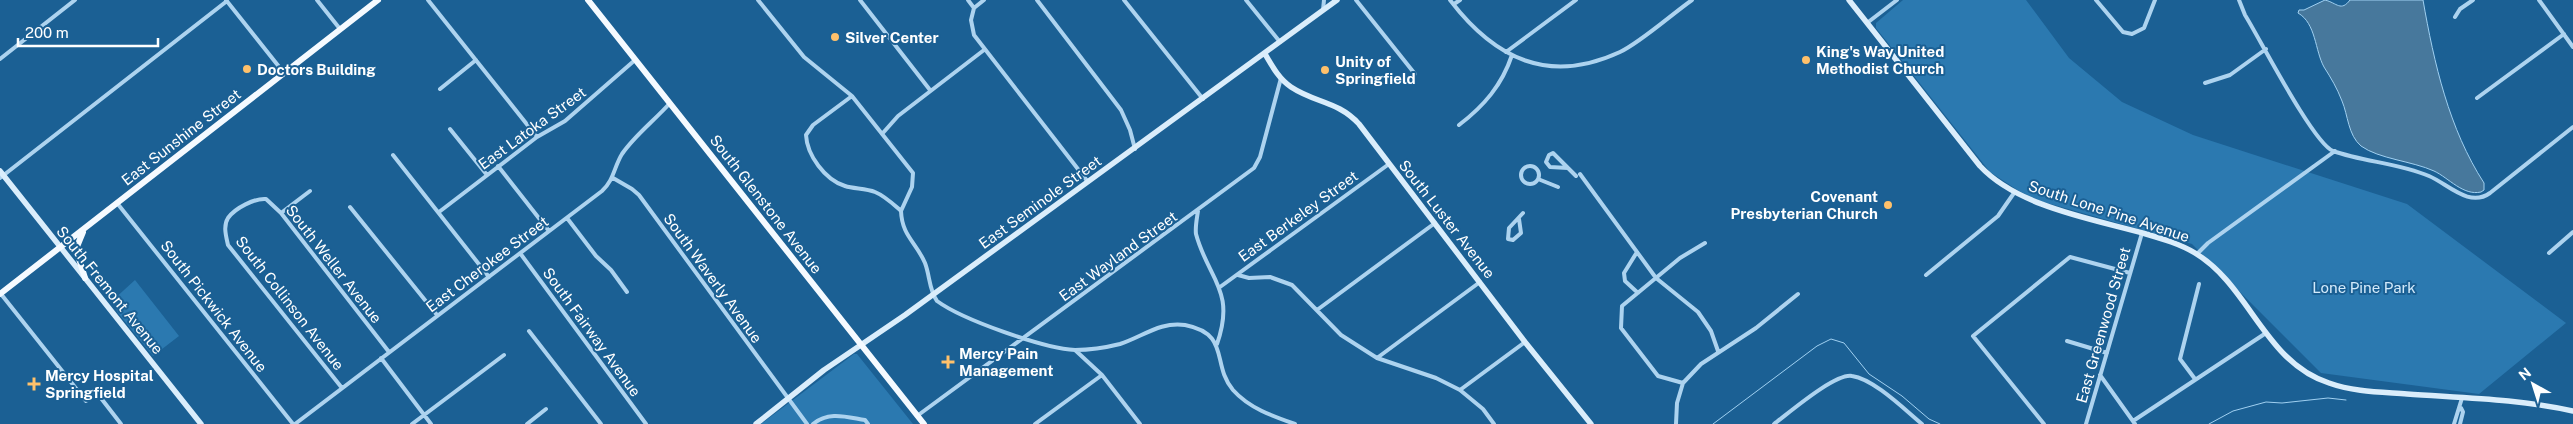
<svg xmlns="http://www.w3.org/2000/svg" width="2573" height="424" viewBox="0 0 2573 424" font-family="'Public Sans',sans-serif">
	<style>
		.green { fill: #2b79b0 }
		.water { fill: #47789c; stroke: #a0d0f1 }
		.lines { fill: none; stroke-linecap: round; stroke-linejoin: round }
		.stream { stroke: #a0d0f1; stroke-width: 1 }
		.street { stroke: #add3ef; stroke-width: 4 }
		.secondary { stroke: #daedfb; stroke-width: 5.5 }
		.primary { stroke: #f5faff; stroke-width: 6 }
		.poi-dot { fill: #ffc16b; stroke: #1b6094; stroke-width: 2 }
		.labels { text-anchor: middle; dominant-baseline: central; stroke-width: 4; stroke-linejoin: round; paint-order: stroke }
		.poi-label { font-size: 15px; font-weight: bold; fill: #fff; stroke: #1b6094; text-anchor: start }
		.street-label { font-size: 15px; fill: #fff; stroke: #1b6094 }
		.park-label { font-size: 15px; fill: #d3eafb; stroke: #1b6094 }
	</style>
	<rect width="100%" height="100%" fill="#1b6094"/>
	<path class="green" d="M 1903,0 L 2026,0 L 2069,58 L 2122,102 L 2193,135 L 2407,204 L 2566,323 L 2479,394 L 2321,373 L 2192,244 L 2040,201 L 2019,191 L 1990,172 L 1876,28 L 1876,23 Z
		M 135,280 L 179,336 L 153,356 L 118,313 L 112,301 Z
		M 854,354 L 857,354 L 913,424 L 761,424 Z"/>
	<path class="water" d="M 2325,0 C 2337,3 2341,12 2350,0 L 2423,0 C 2434,63 2449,129 2484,183 L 2484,190 L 2481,192 C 2463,196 2449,178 2434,171 C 2412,161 2379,159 2361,146 C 2348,135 2348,115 2342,101 C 2337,88 2331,78 2324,67 C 2315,51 2316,23 2298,13 L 2299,10 L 2304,10 Z"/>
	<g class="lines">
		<path class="stream" d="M 1713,424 L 1817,346 L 1831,339 L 1844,343 L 1869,374 L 1902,396 L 1929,419 L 1940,424
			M 2209,424 L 2233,411 L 2266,402 L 2282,403 L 2328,398 L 2346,400"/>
		<path class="street" d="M 226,0 L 284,73
			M 317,0 L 340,29
			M 428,0 L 537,137
			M 758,0 L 804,57 L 852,96 L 913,173 L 912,187 L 901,211
			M 860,0 L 930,90
			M 968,0 L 974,8
			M 1037,0 L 1121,110 L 1130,130 L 1135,149
			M 1124,0 L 1203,99
			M 1246,0 L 1280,42
			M 1356,0 L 1415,74
			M 1450,0 C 1495,59 1549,85 1620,52 C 1641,42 1672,14 1692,0
			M 2096,0 L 2123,32 L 2132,34 L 2144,28 L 2155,0
			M 2239,0 L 2245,15 C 2260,39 2313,143 2333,151 C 2364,162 2398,163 2429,176 C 2448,184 2469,208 2490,193 L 2573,127
			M 2539,0 L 2573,47
			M 1454,4 L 1460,0
			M 974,8 L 971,20 L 974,35 L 1088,182
			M 974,8 L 984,0
			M 1323,10 L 1324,0
			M 2455,17 L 2460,9 L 2473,0
			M 1867,23 L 1897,0
			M 1506,52 L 1576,0
			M 0,59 L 75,0
			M 2205,83 L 2230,75 L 2266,49
			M 440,89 L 476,60
			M 852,96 L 813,125 L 806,135 C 807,155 825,180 845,186 C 854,189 866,188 875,192 C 885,196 893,204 901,211 C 902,236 916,242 925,263 C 930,276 929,290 937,301 C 963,320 1043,348 1075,350 C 1088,350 1108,347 1120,344 C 1142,337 1161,321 1185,325 C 1231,334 1211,364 1233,390 C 1249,408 1272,416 1295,424
			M 2477,98 L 2564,34
			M 1459,125 C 1484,106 1502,85 1512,55
			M 450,129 L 487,175
			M 882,134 L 898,116 L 984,50
			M 393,155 L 489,277
			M 498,166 L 549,231
			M1521 175a9 9 0 1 1 18 0a9 9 0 1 1-18 0Z
			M 1568,168 L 1550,167 L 1546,162 L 1549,155 L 1553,153 L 1576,176
			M 1580,174 L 1656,278 L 1698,312 L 1711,331 L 1718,351
			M 0,178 L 227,1
			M 613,178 L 632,189 L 639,195 L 807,424
			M 1538,179 L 1558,187
			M 117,203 L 293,424
			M 350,207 L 437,315
			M 1198,211 C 1197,218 1195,227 1196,234 C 1208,279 1236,290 1217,344
			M 439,212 L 537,137 L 565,121 L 635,60
			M 281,213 L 310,191
			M 567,218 L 596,256 L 611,270 L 627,292
			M 1519,219 L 1521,233 L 1513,240 L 1508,239 L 1509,228 L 1523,213
			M 1637,252 L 1624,273 L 1625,281 L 1638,293
			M 520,253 L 646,424
			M 2549,253 L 2573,232
			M 2197,254 L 2208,243 L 2335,151
			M 1238,275 L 1249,278 L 1270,277 L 1292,285 L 1341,335 L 1377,358 L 1436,378 L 1460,390 L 1483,409 L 1494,424
			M 1926,275 L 1998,216 L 2014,193
			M 1220,287 L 1389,164
			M 1,294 L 86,401 L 97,393 L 121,424
			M 1317,310 L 1435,223
			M 529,331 L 601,424
			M 2067,341 L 2107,353
			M 1075,350 L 1102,375 L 1140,424
			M 381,358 L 431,424
			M 1377,358 L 1480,282
			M 2100,375 L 2135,424
			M 2195,379 L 2180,359 L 2199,284
			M 1683,383 L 1658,376 L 1621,328 L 1622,306 L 1680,258 L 1705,243
			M 342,388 L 228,245 C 226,236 223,226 228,218 C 235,208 255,198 266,199 L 281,213 L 389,352
			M 1460,390 L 1525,342
			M 917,416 L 1254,168 L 1260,157 L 1281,78
			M 2133,421 L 2266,333
			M 295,424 L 602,191 C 614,180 614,167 622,154 C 635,135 655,120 670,103
			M 412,424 L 504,355
			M 527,424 L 546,409
			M 813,424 C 829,411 846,417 865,420 L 868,424
			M 1035,424 L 1102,375
			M 1676,424 L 1677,403 L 1683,383 L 1701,364 L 1756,328 L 1798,294
			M 1774,424 C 1789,413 1835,373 1852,376 C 1874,379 1905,410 1922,424
			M 2044,424 L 1973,336 L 2070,257 L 2130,273
			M 2086,424 L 2142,233
			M 2454,424 L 2462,398
			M 2460,424 L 2463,412 L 2461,408"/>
		<path class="secondary" d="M 1849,0 L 1980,166 C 2018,207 2093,219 2146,234 C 2163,239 2180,244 2195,253 C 2250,286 2264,362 2329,383 C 2354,392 2381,392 2407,394 C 2463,398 2519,399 2573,411
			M 1265,54 C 1272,66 1279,79 1291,87 C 1315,103 1338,101 1359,124 L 1525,342 L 1591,424
			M 0,171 L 201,424
			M 756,424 L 824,370 L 905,315 L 1337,0"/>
		<path class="primary" d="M 588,0 L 924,424
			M 83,232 L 76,249 L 85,278
			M 0,294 L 378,0"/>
	</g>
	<g class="poi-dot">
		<circle cx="835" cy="37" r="5"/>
		<circle cx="1806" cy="60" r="5"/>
		<circle cx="247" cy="69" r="5"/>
		<circle cx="1325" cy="70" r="5"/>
		<circle cx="1888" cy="205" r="5"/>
		<path d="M945.5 354.5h5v5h5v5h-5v5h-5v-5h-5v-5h5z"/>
		<path d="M31.5 376.5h5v5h5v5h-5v5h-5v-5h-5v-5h5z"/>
	</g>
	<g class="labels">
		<g class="poi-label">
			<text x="845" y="37">Silver Center</text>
			<text x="1816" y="51">King's Way United<tspan x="1816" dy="17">Methodist Church</tspan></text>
			<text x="1335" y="61">Unity of<tspan x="1335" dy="17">Springfield</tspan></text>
			<text x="257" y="69">Doctors Building</text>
			<text x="1878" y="196" text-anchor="end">Covenant<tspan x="1878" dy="17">Presbyterian Church</tspan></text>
			<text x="959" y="353">Mercy Pain<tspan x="959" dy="17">Management</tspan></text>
			<text x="45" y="375">Mercy Hospital<tspan x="45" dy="17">Springfield</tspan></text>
		</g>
		<g class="street-label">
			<text transform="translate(532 128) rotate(-36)">East Latoka Street</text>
			<text transform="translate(181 137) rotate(-38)">East Sunshine Street</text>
			<text transform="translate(1040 202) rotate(-36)">East Seminole Street</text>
			<text transform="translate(766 204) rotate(52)">South Glenstone Avenue</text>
			<text transform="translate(2109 211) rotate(18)">South Lone Pine Avenue</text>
			<text transform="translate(1298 216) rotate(-36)">East Berkeley Street</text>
			<text transform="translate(1447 219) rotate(52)">South Luster Avenue</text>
			<text transform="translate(1118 256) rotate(-36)">East Wayland Street</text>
			<text transform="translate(334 264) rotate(52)">South Weller Avenue</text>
			<text transform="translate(487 264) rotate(-37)">East Cherokee Street</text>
			<text transform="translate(713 278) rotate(54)">South Waverly Avenue</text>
			<text transform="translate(110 290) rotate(51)">South Fremont Avenue</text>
			<text transform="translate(290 303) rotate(52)">South Collinson Avenue</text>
			<text transform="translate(214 306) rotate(52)">South Pickwick Avenue</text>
			<text transform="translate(2103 325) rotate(-74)">East Greenwood Street</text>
			<text transform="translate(592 332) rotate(54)">South Fairway Avenue</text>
		</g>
		<g class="park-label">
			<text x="2364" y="287">Lone Pine Park</text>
		</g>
	</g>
	<g transform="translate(2533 384) rotate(321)" stroke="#1b6094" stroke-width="4" paint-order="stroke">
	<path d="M0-4L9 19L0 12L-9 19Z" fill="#ffffff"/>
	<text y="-8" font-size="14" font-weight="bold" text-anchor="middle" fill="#ffffff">N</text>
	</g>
	<path d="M18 38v8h140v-8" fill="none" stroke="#ffffff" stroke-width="2.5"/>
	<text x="25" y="38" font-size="15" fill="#ffffff" stroke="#1b6094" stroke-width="4" paint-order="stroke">200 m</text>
</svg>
